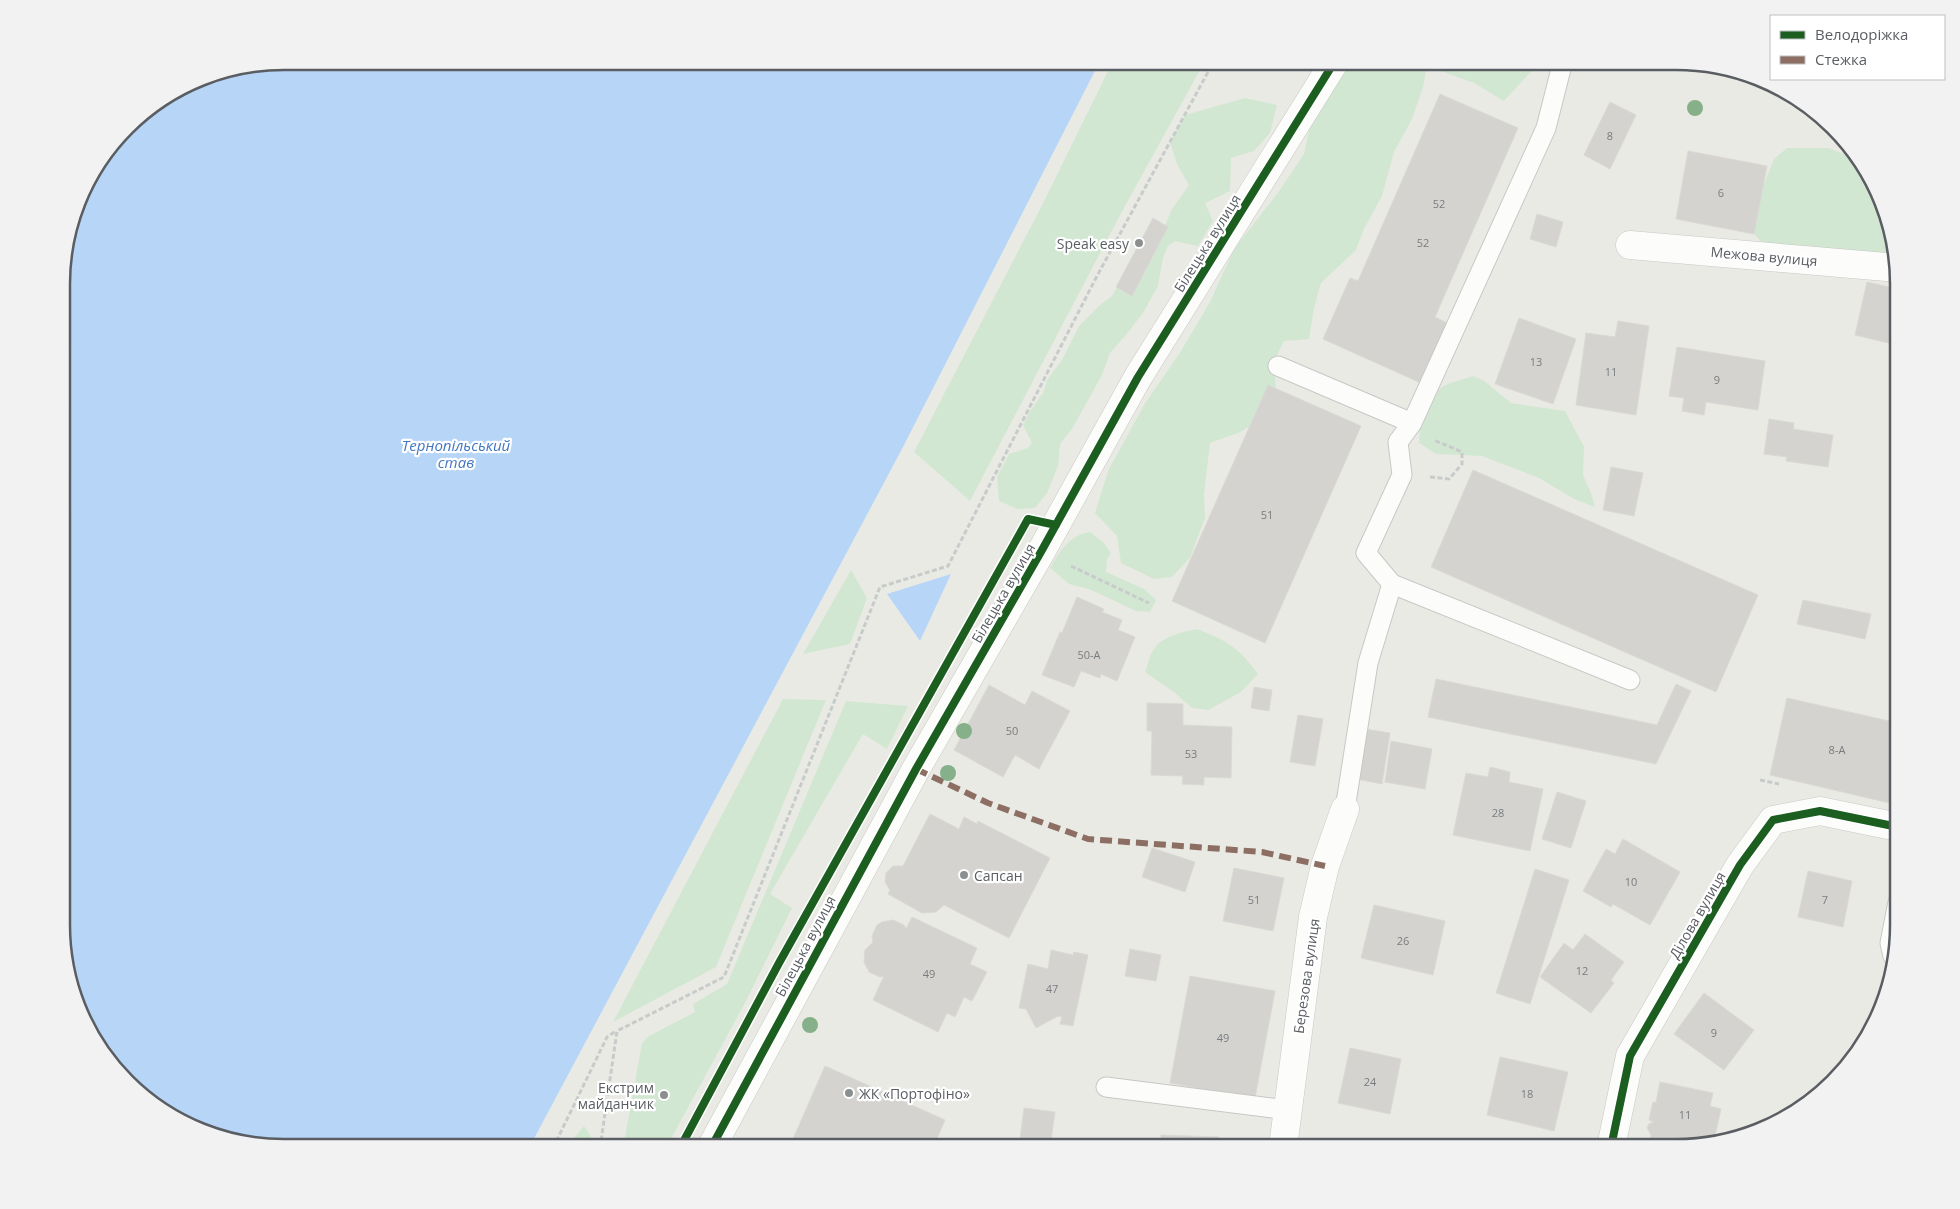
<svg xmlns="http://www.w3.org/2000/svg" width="1960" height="1209" viewBox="0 0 1960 1209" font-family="'Open Sans',sans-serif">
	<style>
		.green { fill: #d2e7d1 }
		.water { fill: #b7d6f7 }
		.building { fill: #d4d3d0; stroke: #dad9d4 }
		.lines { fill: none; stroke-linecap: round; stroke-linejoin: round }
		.service-casing { stroke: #c7c7c5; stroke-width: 21 }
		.minor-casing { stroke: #c7c7c5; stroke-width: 29 }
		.path { stroke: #c7ccca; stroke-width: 3; stroke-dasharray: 5 2.5; stroke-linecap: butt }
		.service { stroke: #fcfcfb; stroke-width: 19 }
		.minor { stroke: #fcfcfb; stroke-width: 28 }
		.quiet { stroke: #8d6e63; stroke-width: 6; stroke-dasharray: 12 6; stroke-linecap: butt }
		.cycleway-casing { stroke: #fff; stroke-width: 11 }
		.cycleway { stroke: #1b5e20; stroke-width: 8 }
		.tree { fill: #85b089 }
		.poi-dot { fill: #8c8f90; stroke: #fff; stroke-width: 2 }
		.labels { text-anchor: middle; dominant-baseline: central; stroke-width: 4.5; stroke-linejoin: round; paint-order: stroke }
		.number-label { font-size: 11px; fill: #797c7f }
		.poi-label { font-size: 14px; fill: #5a5e63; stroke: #fff; text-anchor: end }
		.street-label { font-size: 14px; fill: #5a5e63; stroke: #fff }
		.water-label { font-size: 15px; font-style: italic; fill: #4377c3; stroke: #fff }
		.rim { fill: none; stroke: #5a5e63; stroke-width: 2.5 }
	</style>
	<rect width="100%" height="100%" fill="#eaeae5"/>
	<path class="green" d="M 1113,61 L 1205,61 L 1119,217 L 970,501 L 914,452 L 1041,207 Z
		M 1316,61 L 1538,61 L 1539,63 L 1504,101 L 1474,83 L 1427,66 L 1423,87 L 1412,119 L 1394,152 L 1382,196 L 1364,229 L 1356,250 L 1321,283 L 1314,308 L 1309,339 L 1284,341 L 1274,361 L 1276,390 L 1256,423 L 1238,433 L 1210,443 L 1204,494 L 1205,518 L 1190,558 L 1172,577 L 1154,579 L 1121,563 L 1117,536 L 1095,513 L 1108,471 L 1144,405 L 1181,351 L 1210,302 L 1234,249 L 1277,194 L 1304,154 L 1320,77 Z
		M 1245,98 L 1277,105 L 1270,133 L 1254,151 L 1231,158 L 1230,191 L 1205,203 L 1213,221 L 1198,246 L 1175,241 L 1168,246 L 1163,258 L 1158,286 L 1143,313 L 1126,335 L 1110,353 L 1102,375 L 1072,429 L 1060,444 L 1058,466 L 1047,493 L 1035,508 L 1017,509 L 999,501 L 997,477 L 1009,454 L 1028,448 L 1032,443 L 1023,425 L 1030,411 L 1043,393 L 1047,380 L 1062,360 L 1079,326 L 1101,304 L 1112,296 L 1123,276 L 1161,235 L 1172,209 L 1189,185 L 1177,164 L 1170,142 L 1185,115 Z
		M 1787,148 L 1828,148 L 1861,160 L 1887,213 L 1896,256 L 1776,258 L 1747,226 L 1774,159 Z
		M 1473,376 L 1483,380 L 1511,403 L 1565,411 L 1584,447 L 1583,475 L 1591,493 L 1595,507 L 1574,499 L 1539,478 L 1482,456 L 1436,454 L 1419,443 C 1420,425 1422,400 1439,389 C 1448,382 1462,380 1473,376 Z
		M 1090,532 L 1103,542 L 1111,553 L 1107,560 L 1106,572 L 1144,589 L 1156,600 L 1150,612 L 1136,611 L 1089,589 L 1069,584 L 1050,568 C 1060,551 1069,535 1090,532 Z
		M 851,570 L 867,598 L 850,644 L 803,654 Z
		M 1197,629 C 1229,642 1237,646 1258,674 L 1241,692 L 1208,710 L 1192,708 L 1175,693 L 1145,672 C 1148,665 1149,655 1154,649 C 1162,636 1183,632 1197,629 Z
		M 783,699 L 826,700 L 716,967 L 613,1022 Z
		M 846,701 L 908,706 L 887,749 L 863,734 L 770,894 L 792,908 L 745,1003 L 666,1148 L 623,1148 L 642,1043 L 649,1036 L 695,1012 L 693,1004 L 727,984 Z
		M 584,1126 L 594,1142 L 594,1148 L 566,1148 Z"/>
	<path class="water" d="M 284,61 L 1100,61 L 902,449 L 529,1148 L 284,1148 L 226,1140 L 172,1118 L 99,1049 L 63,954 L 63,255 L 84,185 L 137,117 L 199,78 Z
		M 951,574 L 920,641 L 887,594 Z"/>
	<path class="building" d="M 1748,75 L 1788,91 L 1799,102 L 1786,95 L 1783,100 L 1745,80 Z
		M 1440,94 L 1518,128 L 1435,317 L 1449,324 L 1423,384 L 1323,339 L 1350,278 L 1358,281 Z
		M 1610,102 L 1636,115 L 1610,169 L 1584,155 Z
		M 1688,151 L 1767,166 L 1754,234 L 1676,219 Z
		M 1537,214 L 1563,222 L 1556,247 L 1530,239 Z
		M 1153,218 L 1168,227 L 1132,296 L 1116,287 Z
		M 1867,282 L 1898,289 L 1897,345 L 1855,335 Z
		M 1519,318 L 1576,339 L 1553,404 L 1495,384 Z
		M 1618,321 L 1649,326 L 1636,415 L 1576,405 L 1586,333 L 1615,337 Z
		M 1677,347 L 1765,361 L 1758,410 L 1706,402 L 1704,415 L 1682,411 L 1684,398 L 1669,396 Z
		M 1268,385 L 1361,426 L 1265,643 L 1172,601 Z
		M 1769,419 L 1794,423 L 1793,429 L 1833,435 L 1828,467 L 1786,461 L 1787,457 L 1764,454 Z
		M 1611,467 L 1643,473 L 1634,516 L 1603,510 Z
		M 1473,470 L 1758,595 L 1716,692 L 1431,567 Z
		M 1077,597 L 1104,609 L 1102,612 L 1122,620 L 1118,630 L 1135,637 L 1117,681 L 1101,674 L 1100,678 L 1081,671 L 1074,687 L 1042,675 L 1060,632 L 1062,633 Z
		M 1803,600 L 1871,614 L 1865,639 L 1797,624 Z
		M 1436,679 L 1657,725 L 1676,684 L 1691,691 L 1656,764 L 1428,717 Z
		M 989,685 L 1025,705 L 1032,691 L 1070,711 L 1039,769 L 1015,755 L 1003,777 L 954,750 Z
		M 1254,687 L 1272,690 L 1269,711 L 1251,708 Z
		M 1787,698 L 1898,723 L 1898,805 L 1770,775 Z
		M 1147,703 L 1183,704 L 1183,725 L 1232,727 L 1231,778 L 1204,777 L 1204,785 L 1182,784 L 1183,776 L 1151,775 L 1152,731 L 1147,731 Z
		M 1298,715 L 1323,719 L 1315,766 L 1290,762 Z
		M 1365,729 L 1390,733 L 1382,784 L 1357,779 Z
		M 1391,741 L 1432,749 L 1425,789 L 1385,782 Z
		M 1490,767 L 1510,772 L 1509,782 L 1543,789 L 1530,851 L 1453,835 L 1466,773 L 1488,777 Z
		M 1557,792 L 1586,801 L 1571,848 L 1542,839 Z
		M 930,814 L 959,829 L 964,817 L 977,824 L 978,821 L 1050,858 L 1009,938 L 944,905 L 936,912 L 922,913 L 888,894 L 890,890 L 885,882 L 886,873 L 893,866 L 903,866 Z
		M 1623,839 L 1680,872 L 1650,925 L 1613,904 L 1611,907 L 1583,891 L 1606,849 L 1615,854 Z
		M 1152,848 L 1195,862 L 1185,892 L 1142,877 Z
		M 1234,868 L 1284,878 L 1273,931 L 1223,921 Z
		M 1535,869 L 1569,880 L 1530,1004 L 1496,993 Z
		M 1808,871 L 1852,881 L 1843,927 L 1798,917 Z
		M 1374,905 L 1445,921 L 1433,975 L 1361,958 Z
		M 912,917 L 977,948 L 970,964 L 987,972 L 972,1001 L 964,997 L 955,1017 L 947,1013 L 938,1032 L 873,1000 L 884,976 L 880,977 L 869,972 L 864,962 L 865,950 L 873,942 L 872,936 L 877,925 L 882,922 L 893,920 L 904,925 L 906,929 Z
		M 1585,934 L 1624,962 L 1611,980 L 1614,983 L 1591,1013 L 1540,977 L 1564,943 L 1573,950 Z
		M 1130,949 L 1161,955 L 1156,981 L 1125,976 Z
		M 1051,950 L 1073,955 L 1074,952 L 1088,955 L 1073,1026 L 1060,1024 L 1062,1017 L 1058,1016 L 1036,1028 L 1026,1009 L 1019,1008 L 1028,964 L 1048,969 Z
		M 1190,976 L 1275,991 L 1255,1098 L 1170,1083 Z
		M 1704,993 L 1754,1030 L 1724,1070 L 1674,1034 Z
		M 1350,1048 L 1401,1059 L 1390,1114 L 1338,1103 Z
		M 1500,1057 L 1568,1072 L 1554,1131 L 1487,1115 Z
		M 825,1066 L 945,1120 L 933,1148 L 789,1148 Z
		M 1660,1082 L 1713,1093 L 1710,1106 L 1721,1109 L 1714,1140 L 1690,1147 L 1649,1146 L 1651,1135 L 1647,1128 L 1649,1124 L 1654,1122 L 1649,1120 L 1653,1102 L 1658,1103 L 1656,1102 Z
		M 1024,1108 L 1055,1112 L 1050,1147 L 1019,1147 Z
		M 1161,1135 L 1219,1137 L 1218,1147 L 1161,1147 Z"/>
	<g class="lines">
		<defs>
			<path id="service" d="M 1278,366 L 1412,423 L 1546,128 L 1563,61
				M 1392,584 L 1366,553 L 1402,475 L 1398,442 L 1412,423
				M 1345,809 L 1368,663 L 1392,584 L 1630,680
				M 1893,956 L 1890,943 L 1898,902
				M 1106,1087 L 1288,1110"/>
			<path id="minor" d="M 1630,245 L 1898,268
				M 1283,1147 L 1313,917 L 1325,866 L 1345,809
				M 1611,1147 L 1630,1056 L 1740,865 L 1773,820 L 1820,811 L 1898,827
				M 711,1148 L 916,769 L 1042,550 L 1138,377 L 1335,61"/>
		</defs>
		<use href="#service" class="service-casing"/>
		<use href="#minor" class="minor-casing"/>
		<path class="path" d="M 1430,477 L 1449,479 L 1462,464 L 1462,452 L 1434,440
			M 1071,566 L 1149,603
			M 1760,780 L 1779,784
			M 553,1148 L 607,1037 L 616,1031
			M 600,1148 L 617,1031 L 724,977 L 880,587 L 948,566 L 1097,276 L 1214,61"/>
		<use href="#service" class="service"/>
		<use href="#minor" class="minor"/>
		<path class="quiet" d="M 916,769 L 988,803 L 1088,839 L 1262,852 L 1325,866"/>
		<defs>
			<path id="cycleway" d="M 1611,1147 L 1630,1056 L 1740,865 L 1773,820 L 1820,811 L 1898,827
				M 680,1148 L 779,963 L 1028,519 L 1056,525
				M 711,1148 L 916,769 L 1042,550 L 1138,377 L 1335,61"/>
		</defs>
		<use href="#cycleway" class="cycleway-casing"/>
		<use href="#cycleway" class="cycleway"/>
	</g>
	<g class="tree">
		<circle cx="1695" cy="108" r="8"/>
		<circle cx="964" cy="731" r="8"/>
		<circle cx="948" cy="773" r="8"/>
		<circle cx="810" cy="1025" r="8"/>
	</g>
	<g class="poi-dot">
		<circle cx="1139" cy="243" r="5"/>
		<circle cx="964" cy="875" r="5"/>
		<circle cx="849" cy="1093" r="5"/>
		<circle cx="664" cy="1095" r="5"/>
	</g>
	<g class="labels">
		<g class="number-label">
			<text x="1610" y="135">8</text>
			<text x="1721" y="192">6</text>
			<text x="1439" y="203">52</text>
			<text x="1423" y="242">52</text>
			<text x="1536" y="361">13</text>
			<text x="1611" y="371">11</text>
			<text x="1717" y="379">9</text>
			<text x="1267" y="514">51</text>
			<text x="1089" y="654">50-А</text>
			<text x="1012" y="730">50</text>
			<text x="1837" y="749">8-А</text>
			<text x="1191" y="753">53</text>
			<text x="1498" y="812">28</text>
			<text x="1631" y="881">10</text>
			<text x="1254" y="899">51</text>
			<text x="1825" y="899">7</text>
			<text x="1403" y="940">26</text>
			<text x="1582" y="970">12</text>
			<text x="929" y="973">49</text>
			<text x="1052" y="988">47</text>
			<text x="1714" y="1032">9</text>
			<text x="1223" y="1037">49</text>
			<text x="1370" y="1081">24</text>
			<text x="1527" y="1093">18</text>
			<text x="1685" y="1114">11</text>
		</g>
		<g class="poi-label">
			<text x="1129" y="243">Speak easy</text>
			<text x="974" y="875" text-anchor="start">Сапсан</text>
			<text x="654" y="1087">Екстрим<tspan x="654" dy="16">майданчик</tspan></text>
			<text x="859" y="1093" text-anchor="start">ЖК «Портофіно»</text>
		</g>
		<g class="street-label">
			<text transform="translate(1207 243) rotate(-58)">Білецька вулиця</text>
			<text transform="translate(1764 256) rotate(5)">Межова вулиця</text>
			<text transform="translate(1003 593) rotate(-60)">Білецька вулиця</text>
			<text transform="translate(1697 915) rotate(-60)">Ділова вулиця</text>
			<text transform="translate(805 946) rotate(-62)">Білецька вулиця</text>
			<text transform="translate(1306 976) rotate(-82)">Березова вулиця</text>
		</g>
		<g class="water-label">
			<text x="456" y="445">Тернопільський<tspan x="456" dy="17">став</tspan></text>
		</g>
	</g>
	<path d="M0 0H1960V1209H0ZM284 70H1676A214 214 0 0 1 1890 284V925A214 214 0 0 1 1676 1139H284A214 214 0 0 1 70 925V284A214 214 0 0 1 284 70Z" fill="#f2f2f3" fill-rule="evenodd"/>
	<path class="rim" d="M284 70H1676A214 214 0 0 1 1890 284V925A214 214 0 0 1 1676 1139H284A214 214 0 0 1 70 925V284A214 214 0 0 1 284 70Z"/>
	<rect x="1770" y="15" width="175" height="65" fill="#ffffff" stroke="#bdbfc1"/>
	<rect x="1780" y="31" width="25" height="8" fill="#1b5e20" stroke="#bdbfc1"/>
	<text x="1815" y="40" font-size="15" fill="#5a5e63">Велодоріжка</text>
	<rect x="1780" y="56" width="25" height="8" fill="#8d6e63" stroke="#bdbfc1"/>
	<text x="1815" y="65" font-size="15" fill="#5a5e63">Стежка</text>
</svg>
